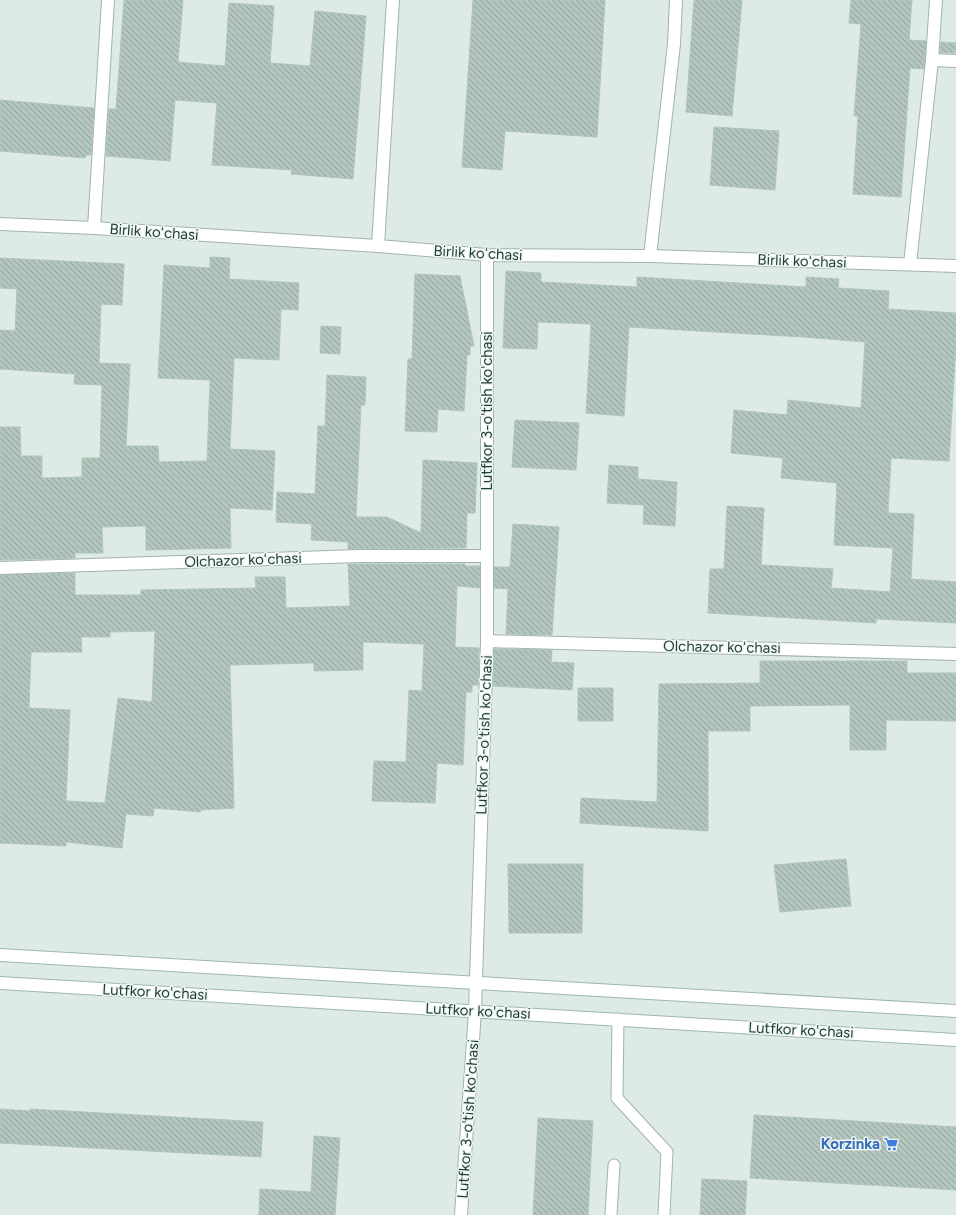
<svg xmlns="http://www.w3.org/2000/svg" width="956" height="1215" viewBox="0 0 956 1215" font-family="Figtree,sans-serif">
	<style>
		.building { fill: url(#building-back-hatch); stroke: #b0c5bb; fill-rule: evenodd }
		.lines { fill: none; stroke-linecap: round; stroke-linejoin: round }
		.service-casing { stroke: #a1b3ab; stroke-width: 13 }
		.minor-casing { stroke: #a1b3ab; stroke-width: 14 }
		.secondary-casing { stroke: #9cb7ac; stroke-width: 14 }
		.service { stroke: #fff; stroke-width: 11 }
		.minor { stroke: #fff; stroke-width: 12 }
		.secondary { stroke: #fff; stroke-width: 12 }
		.labels { text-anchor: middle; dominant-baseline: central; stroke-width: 3; stroke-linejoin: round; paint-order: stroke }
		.street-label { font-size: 15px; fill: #1e3c32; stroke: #eff7f2 }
		.shop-label { font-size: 15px; font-weight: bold; fill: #366cbe; stroke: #eff7f2; text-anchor: end }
	</style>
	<defs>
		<pattern id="building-back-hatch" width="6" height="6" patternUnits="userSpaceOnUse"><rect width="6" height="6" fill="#b3c6bd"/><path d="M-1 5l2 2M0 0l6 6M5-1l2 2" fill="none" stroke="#91a29a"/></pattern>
	</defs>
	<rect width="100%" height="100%" fill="#deebe4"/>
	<path class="building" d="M 124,0 L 183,0 L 178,62 L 225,66 L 229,3 L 274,6 L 270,63 L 310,66 L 315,11 L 366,16 L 353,179 L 291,174 L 292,170 L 212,165 L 217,103 L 175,100 L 170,161 L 106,156 L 109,109 L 116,109 Z
		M 473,0 L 605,0 L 597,137 L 505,131 L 502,170 L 462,167 Z
		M 694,0 L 742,0 L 732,116 L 686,112 Z
		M 851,0 L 912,0 L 909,40 L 926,41 L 924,69 L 910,68 L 901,197 L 853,194 L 858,116 L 854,116 L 861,24 L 849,23 Z
		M 941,42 L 956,43 L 956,53 L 940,53 Z
		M 0,100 L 94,108 L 91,155 L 86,155 L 85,158 L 0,151 Z
		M 714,127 L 779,131 L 775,190 L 710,185 Z
		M 210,257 L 230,258 L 229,279 L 299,283 L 298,310 L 281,309 L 279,360 L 234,358 L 230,449 L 275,451 L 272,510 L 230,508 L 231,548 L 146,550 L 146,526 L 102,527 L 103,553 L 75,553 L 75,558 L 0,560 L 0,427 L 20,427 L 21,456 L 42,456 L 42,478 L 82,477 L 82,458 L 100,458 L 102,385 L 74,384 L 75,374 L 0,369 L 0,330 L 15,331 L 17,289 L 0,288 L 0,258 L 124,264 L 122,305 L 101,304 L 99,363 L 130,364 L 126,446 L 158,446 L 159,462 L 207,461 L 210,380 L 158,378 L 164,265 L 210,268 Z
		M 506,271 L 541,273 L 541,282 L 637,287 L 637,277 L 806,287 L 806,277 L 839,279 L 838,288 L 889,291 L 888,309 L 956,313 L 956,345 L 949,461 L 891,458 L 888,513 L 914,514 L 911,579 L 956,582 L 956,623 L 876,619 L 876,623 L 708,613 L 710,569 L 724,569 L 727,506 L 764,508 L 761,565 L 833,569 L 831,588 L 890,592 L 893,548 L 834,545 L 837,483 L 781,478 L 783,458 L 731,453 L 734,410 L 787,415 L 788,400 L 861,408 L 865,342 L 803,337 L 629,327 L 624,416 L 586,413 L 591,324 L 538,322 L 537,349 L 503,348 Z
		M 415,274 L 460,276 L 474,346 L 470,346 L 470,355 L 467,355 L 464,411 L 438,409 L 437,432 L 405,431 L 408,359 L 412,359 Z
		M 321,326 L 341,327 L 340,354 L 320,353 Z
		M 327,375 L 366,377 L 365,405 L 361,405 L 356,517 L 387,517 L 421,533 L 423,460 L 477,463 L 475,513 L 467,513 L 466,548 L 348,549 L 348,542 L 311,540 L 312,524 L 276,522 L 277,492 L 315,494 L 318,426 L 325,426 Z
		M 515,420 L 579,423 L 576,470 L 512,467 Z
		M 609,465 L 638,467 L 638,479 L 677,482 L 675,526 L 643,524 L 644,505 L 607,503 Z
		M 513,524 L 559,527 L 552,635 L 506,634 L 508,589 L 494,588 L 494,567 L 510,567 Z
		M 348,564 L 465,564 L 465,566 L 480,566 L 480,588 L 457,586 L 455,647 L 479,648 L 478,685 L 472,685 L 472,692 L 466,692 L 463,765 L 437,763 L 435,803 L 372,801 L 374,761 L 406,762 L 409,690 L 422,691 L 424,644 L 363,642 L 363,670 L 314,671 L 314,663 L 230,665 L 234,808 L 201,810 L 200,812 L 154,808 L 153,816 L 126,814 L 122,848 L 66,842 L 66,846 L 0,843 L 0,575 L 75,573 L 75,595 L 141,595 L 141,590 L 256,588 L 255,577 L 285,577 L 286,608 L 350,606 ZM 155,631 L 152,702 L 118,698 L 105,803 L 66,801 L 70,710 L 29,708 L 31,652 L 82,652 L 81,637 L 110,637 L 110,632 Z
		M 494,649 L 552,650 L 551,662 L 574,663 L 572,690 L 493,686 Z
		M 760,661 L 907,661 L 907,673 L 956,673 L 956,721 L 886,720 L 886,750 L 850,750 L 850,705 L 750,706 L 750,731 L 708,731 L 708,831 L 580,823 L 581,798 L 657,802 L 659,684 L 760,683 Z
		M 578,688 L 613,688 L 613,721 L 578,721 Z
		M 846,859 L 851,906 L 780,912 L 774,865 Z
		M 508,864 L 583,864 L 582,933 L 509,933 Z
		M 0,1109 L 30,1111 L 30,1109 L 263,1122 L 261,1157 L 0,1143 Z
		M 754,1115 L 956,1127 L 956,1190 L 750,1178 Z
		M 538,1118 L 593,1121 L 588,1215 L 533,1215 Z
		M 314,1136 L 340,1138 L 335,1215 L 259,1215 L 260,1189 L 311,1192 Z
		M 702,1179 L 747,1181 L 745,1215 L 700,1215 Z"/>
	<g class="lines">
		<defs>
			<path id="service" d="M 618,1019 L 617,1098 L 667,1152 L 664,1215
				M 611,1215 L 614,1165"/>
			<path id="minor" d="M 932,60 L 956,61
				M 0,224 L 94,228 L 378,246 L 487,255 L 650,256 L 956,266
				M 94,228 L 108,0
				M 378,246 L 393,0
				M 650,256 L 674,44 L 676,0
				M 910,264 L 932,60 L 936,0
				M 0,568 L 359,556 L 487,556
				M 487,641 L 956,654
				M 461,1215 L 475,1011 L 487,641 L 487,255"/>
			<path id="secondary" d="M 0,955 L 956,1011
				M 0,983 L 956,1040"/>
		</defs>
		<use href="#service" class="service-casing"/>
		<use href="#minor" class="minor-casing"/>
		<use href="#secondary" class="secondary-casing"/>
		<use href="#service" class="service"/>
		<use href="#minor" class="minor"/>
		<use href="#secondary" class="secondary"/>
	</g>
	<defs>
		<symbol id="supermarket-bare" viewBox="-9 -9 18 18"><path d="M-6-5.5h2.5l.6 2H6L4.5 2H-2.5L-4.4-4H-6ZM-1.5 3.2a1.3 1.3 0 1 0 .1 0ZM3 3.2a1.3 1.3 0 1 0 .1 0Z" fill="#3f7fe0" stroke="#eff7f2" stroke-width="2.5" paint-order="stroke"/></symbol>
	</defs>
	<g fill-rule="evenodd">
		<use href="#supermarket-bare" x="881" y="1134" width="20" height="20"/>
	</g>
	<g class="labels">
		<g class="street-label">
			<text transform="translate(154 232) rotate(4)">Birlik koʻchasi</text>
			<text transform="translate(478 253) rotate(3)">Birlik koʻchasi</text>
			<text transform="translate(802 261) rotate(2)">Birlik koʻchasi</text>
			<text transform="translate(487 411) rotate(-90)">Lutfkor 3-o'tish ko'chasi</text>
			<text transform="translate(243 560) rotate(-2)">Olchazor koʻchasi</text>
			<text transform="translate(722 647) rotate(1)">Olchazor koʻchasi</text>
			<text transform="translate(484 735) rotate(-88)">Lutfkor 3-o'tish ko'chasi</text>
			<text transform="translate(155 992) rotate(3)">Lutfkor ko'chasi</text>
			<text transform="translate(478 1011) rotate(3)">Lutfkor ko'chasi</text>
			<text transform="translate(801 1030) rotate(3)">Lutfkor ko'chasi</text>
			<text transform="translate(468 1119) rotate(-86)">Lutfkor 3-o'tish ko'chasi</text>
		</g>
		<g class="shop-label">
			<text x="880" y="1144">Korzinka</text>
		</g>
	</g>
</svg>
